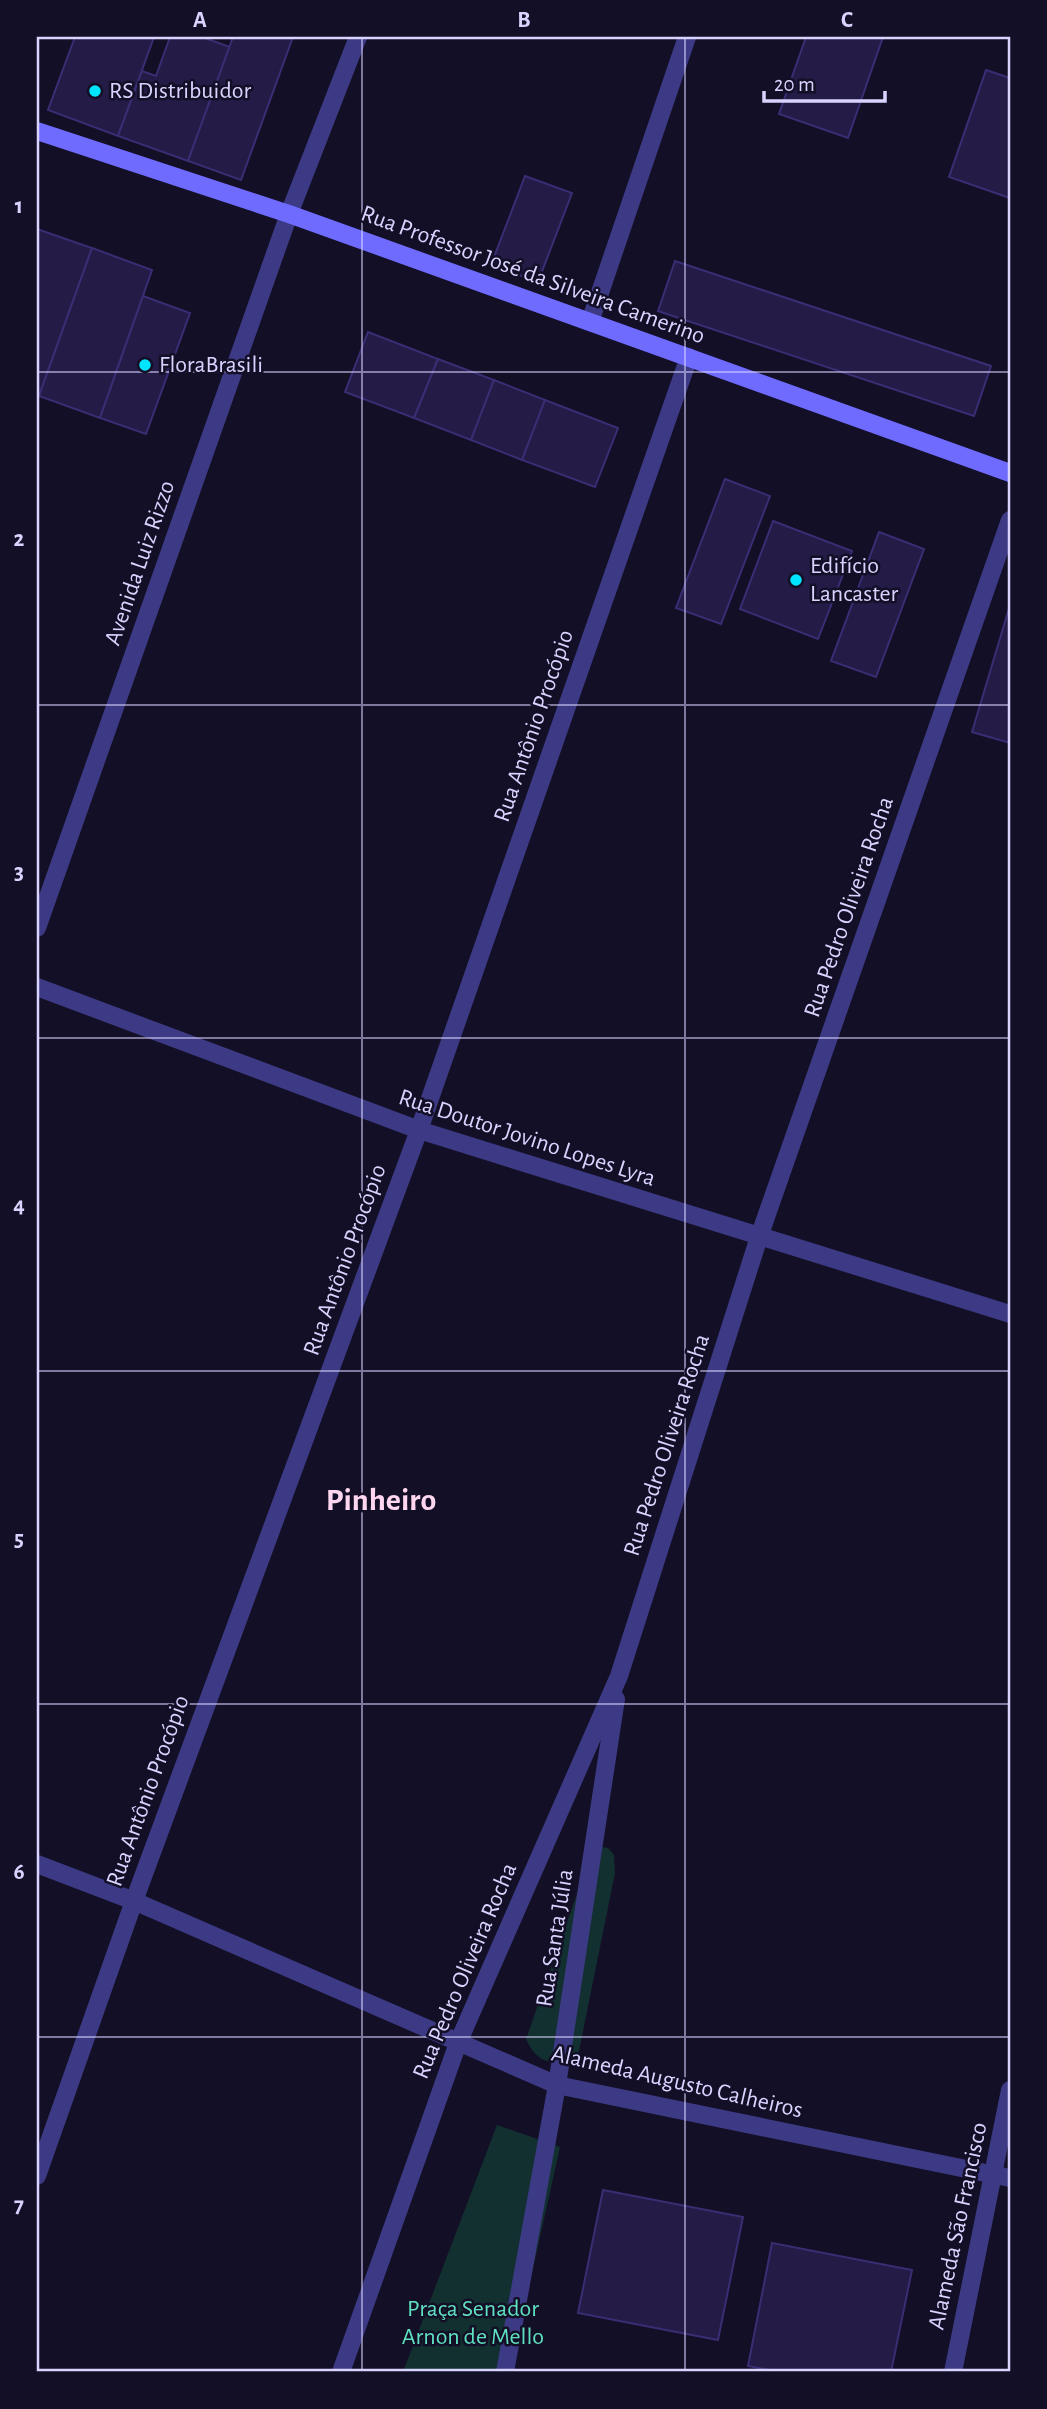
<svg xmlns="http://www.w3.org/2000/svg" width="1047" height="2409" font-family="'Alegreya Sans',sans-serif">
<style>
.green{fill:#12302f}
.building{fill:#241b47;stroke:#3b2d73;stroke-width:2}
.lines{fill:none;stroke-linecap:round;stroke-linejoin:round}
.street{stroke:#3d3a85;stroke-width:18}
.secondary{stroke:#6f6bff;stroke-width:18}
.grid{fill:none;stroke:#d9d4ff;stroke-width:2;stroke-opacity:0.55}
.poi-dot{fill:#00e5ff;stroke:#130f26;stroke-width:2.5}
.labels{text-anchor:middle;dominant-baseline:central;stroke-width:5;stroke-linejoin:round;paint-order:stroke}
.poi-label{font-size:24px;fill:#d9d4ff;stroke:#130f26;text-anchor:start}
.street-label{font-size:24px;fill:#d9d4ff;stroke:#130f26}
.park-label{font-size:24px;fill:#5fe0c0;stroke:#130f26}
.district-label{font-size:32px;font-weight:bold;fill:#ffd6f0;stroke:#130f26}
.neatline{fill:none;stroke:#d9d4ff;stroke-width:2.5}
.grid-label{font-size:23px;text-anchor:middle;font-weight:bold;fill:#d9d4ff}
</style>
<rect width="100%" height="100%" fill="#130f26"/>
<!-- green -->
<g class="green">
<path d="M602,1847L608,1848L614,1855L615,1873L579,2051C556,2067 538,2066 526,2039L591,1854Z"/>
<path d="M497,2125L560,2147L510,2372H403Z"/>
</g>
<!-- building -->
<g class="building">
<path d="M75,37H154L118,136L48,110Z"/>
<path d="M170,37H202L230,47L188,161L118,136L142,71L156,76Z"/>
<path d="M233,37H293L241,180L188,161Z"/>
<path d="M806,37H883L848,138L779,114Z"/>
<path d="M986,70L1010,78V198L949,177Z"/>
<path d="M525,176L572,193L538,282L491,265Z"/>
<path d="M37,229L92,248L39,396H37Z"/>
<path d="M92,248L152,270L100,418L39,396Z"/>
<path d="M675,261L991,366L974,416L658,311Z"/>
<path d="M143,296L190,313L146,434L100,418Z"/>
<path d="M368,332L438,359L414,418L345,392Z"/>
<path d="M438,359L494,380L471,440L414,418Z"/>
<path d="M494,380L545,400L522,460L471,440Z"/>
<path d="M545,400L618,428L595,487L522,460Z"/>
<path d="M725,479L770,496L721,624L676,608Z"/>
<path d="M773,521L852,551L818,639L740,609Z"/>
<path d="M879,532L924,549L876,677L831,661Z"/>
<path d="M1010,605V743L972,732Z"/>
<path d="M603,2190L743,2217L718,2340L578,2313Z"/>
<path d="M772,2243L912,2270L891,2372H780L748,2366Z"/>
</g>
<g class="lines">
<!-- street -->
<g class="street">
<path d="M590,322L687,37"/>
<path d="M37,928L289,214L358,37"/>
<path d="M37,987L419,1130L1010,1314"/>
<path d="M37,1864L134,1901L557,2085L1010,2178"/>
<path d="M37,2176L134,1901L419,1130L689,357"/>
<path d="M341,2372L458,2043L619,1676L759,1237L1010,520"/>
<path d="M505,2372L557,2085L616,1699"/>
<path d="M953,2372L1010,2090"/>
</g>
<!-- secondary -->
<path class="secondary" d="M37,131L289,214L1010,473"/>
</g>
<!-- grid -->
<path class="grid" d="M362,37V2372M685,37V2372M37,372H1010M37,705H1010M37,1038H1010M37,1371H1010M37,1704H1010M37,2037H1010"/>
<!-- markers -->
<g class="poi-dot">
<circle cx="95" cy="91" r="7"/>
<circle cx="145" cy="365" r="7"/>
<circle cx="796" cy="580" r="7"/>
</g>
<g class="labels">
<!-- poi labels -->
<g class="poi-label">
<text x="109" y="91">RS Distribuidor</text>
<text x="159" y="365">FloraBrasili</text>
<text x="810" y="566">Edifício<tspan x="810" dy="28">Lancaster</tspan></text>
</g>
<!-- street labels -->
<g class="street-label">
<text transform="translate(533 275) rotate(20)">Rua Professor José da Silveira Camerino</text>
<text transform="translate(140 563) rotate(-71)">Avenida Luiz Rizzo</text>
<text transform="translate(534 726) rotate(-71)">Rua Antônio Procópio</text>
<text transform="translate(849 907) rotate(-71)">Rua Pedro Oliveira Rocha</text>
<text transform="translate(527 1138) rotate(18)">Rua Doutor Jovino Lopes Lyra</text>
<text transform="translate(345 1260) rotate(-70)">Rua Antônio Procópio</text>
<text transform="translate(667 1445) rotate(-72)">Rua Pedro Oliveira Rocha</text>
<text transform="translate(148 1791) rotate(-70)">Rua Antônio Procópio</text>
<text transform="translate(555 1938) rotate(-81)">Rua Santa Júlia</text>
<text transform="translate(465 1971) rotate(-67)">Rua Pedro Oliveira Rocha</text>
<text transform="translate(677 2082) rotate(13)">Alameda Augusto Calheiros</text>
<text transform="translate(958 2226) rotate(-78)">Alameda São Francisco</text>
</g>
<!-- park labels -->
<g class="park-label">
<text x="473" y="2309">Praça Senador<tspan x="473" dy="28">Arnon de Mello</tspan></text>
</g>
<!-- district labels -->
<g class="district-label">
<text x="381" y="1500">Pinheiro</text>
</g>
</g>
<!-- border -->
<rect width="1047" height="2409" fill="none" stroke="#130f26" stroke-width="77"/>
<!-- scale -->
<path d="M764 91v10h121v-10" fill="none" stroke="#d9d4ff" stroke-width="3.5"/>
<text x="774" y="91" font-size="21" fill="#d9d4ff" stroke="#130f26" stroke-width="5" paint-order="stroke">20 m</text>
<rect x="38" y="38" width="971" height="2332" class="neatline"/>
<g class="grid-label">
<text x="200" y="27">A</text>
<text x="524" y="27">B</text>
<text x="847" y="27">C</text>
<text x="19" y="213">1</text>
<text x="19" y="546">2</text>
<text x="19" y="879">3</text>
<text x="19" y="1212">4</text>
<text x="19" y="1546">5</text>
<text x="19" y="1879">6</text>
<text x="19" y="2212">7</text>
</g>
</svg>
